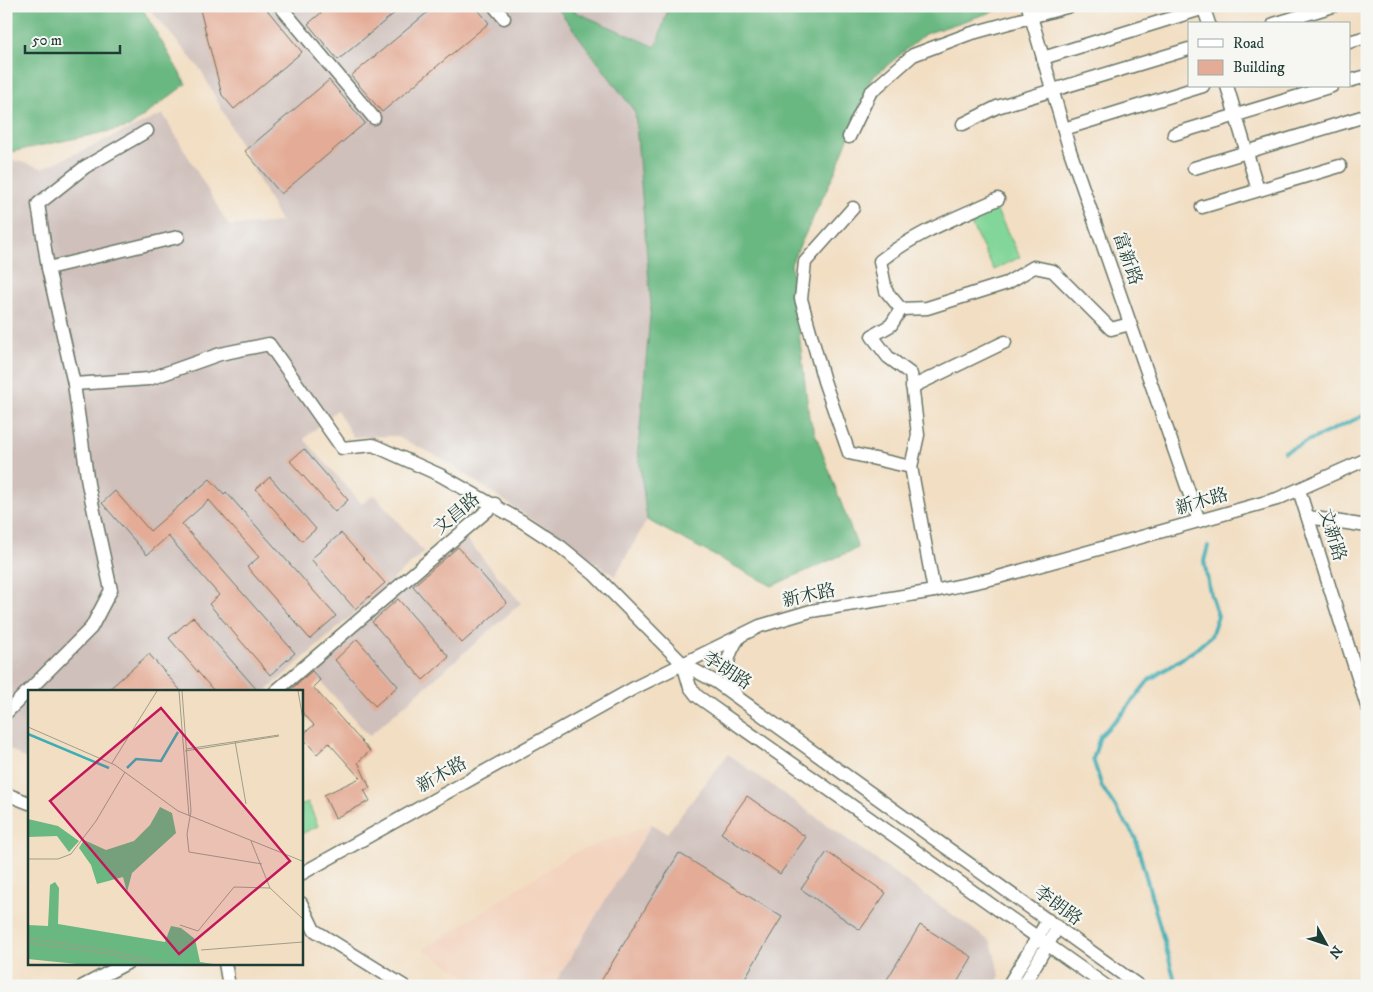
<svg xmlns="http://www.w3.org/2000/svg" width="1373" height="992" font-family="'IM FELL DW Pica','Noto Serif SC',serif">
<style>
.built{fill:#f3d4bf}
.industrial{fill:#cfc0bb}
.green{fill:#82d699;stroke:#508a66}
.forest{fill:#69b781;stroke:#447a5a}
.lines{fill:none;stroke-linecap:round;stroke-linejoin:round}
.stream{stroke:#3daeb5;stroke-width:4}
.building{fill:#e4ac96}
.minor-casing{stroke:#697566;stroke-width:15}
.minor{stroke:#fff;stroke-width:12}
.labels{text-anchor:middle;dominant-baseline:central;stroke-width:4.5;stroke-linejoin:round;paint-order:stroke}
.street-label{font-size:18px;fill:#1f3d34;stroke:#f6f6f2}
.inset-river{fill:none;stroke:#3daeb5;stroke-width:2.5}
.inset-road{fill:none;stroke:#9e9e89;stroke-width:1}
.view{fill:#c2185b;fill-opacity:0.15;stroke:#c2185b;stroke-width:2.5}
.inset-edge{fill:none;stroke:#1f3d34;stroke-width:2.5}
</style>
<rect width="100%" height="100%" fill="#f6f6f2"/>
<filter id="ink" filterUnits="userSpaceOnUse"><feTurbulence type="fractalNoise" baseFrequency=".02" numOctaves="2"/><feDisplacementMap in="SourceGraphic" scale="10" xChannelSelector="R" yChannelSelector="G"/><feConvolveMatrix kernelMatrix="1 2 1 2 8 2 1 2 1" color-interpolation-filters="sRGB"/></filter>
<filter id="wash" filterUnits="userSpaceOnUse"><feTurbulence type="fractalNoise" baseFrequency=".0096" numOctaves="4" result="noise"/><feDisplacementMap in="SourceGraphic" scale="20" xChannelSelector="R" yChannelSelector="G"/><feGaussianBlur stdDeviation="1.12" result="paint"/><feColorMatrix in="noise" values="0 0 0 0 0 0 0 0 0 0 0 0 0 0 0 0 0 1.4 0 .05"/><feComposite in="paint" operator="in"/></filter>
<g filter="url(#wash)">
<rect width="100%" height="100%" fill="#f2dec2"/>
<!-- built -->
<path class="built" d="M652,824L553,986H482L423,950L573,853Z"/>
<!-- industrial -->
<g class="industrial">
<path d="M147,6H556L635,112L651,305L638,450L647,520L615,576L441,458L396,436L353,437L337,410L304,439L362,504L374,494L424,552L266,691H29V761L6,747V158L43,168L163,114L229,226L281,222L201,70Z"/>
<path d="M562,6H669L656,48Z"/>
<path d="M464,537L521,603L369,736L311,670Z"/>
<path d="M728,754L991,942L1000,976L994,986H553L652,824L667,833Z"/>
</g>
<!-- green -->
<g class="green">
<path d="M996,209L1020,257L994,270L970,222Z"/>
<path d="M308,802L318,826L301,834V805Z"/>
</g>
<!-- forest -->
<g class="forest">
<path d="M6,6H141L186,84L129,127L6,153Z"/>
<path d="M556,6H562L656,47L669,6H1010L925,34L871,79L835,172L791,264L809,417L858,548L772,586L647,520L638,450L651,305L635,112Z"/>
</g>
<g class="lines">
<!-- stream -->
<g class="stream">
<path d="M1284,452L1367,414"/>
<path d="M1174,977L1135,837L1102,787L1093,759L1100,736L1122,714L1149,680L1195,650L1211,636L1218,616L1210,592L1204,561L1208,546"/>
</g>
</g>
<g id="blocks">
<!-- building -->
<g class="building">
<path d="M199,6H264L302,52L234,109L222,95Z"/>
<path d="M329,6H403L338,60L308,24Z"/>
<path d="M435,6H475L489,23L382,112L351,76Z"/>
<path d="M329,80L365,123L281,194L245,151Z"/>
<path d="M304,449L348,500L335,512L290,461Z"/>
<path d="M270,477L316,529L302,541L256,489Z"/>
<path d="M210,479L224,494L226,492L336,616L310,639L247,567L259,557L209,500L182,524L295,653L270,675L209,604L219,595L168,536L147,555L102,503L115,491L150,531Z"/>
<path d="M341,533L385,583L355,609L311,559Z"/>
<path d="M458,547L507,603L462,643L413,586Z"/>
<path d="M398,599L449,657L423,680L372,622Z"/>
<path d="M193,617L258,691H214L169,638Z"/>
<path d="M357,639L398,686L375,706L335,660Z"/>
<path d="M149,654L181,691H107Z"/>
<path d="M312,671L320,680L313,687L370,751L358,762L370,788L364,790L370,801L335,818L324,795L360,778L329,743L317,754L301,736L314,725L301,711V691H289Z"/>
<path d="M747,796L806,837L780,874L721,833Z"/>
<path d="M827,852L886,893L860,930L801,889Z"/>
<path d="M679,853L782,917L740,986H598Z"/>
<path d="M920,925L972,957L955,986H883Z"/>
</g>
</g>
</g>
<g filter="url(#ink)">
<use href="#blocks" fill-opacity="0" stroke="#697566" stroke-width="1"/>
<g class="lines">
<!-- minor casing -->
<g class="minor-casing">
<g id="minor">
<path d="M280,6L374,118"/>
<path d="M494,6L504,18"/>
<path d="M1028,6L1070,151L1199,521"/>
<path d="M1203,6L1209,24"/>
<path d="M1274,24L1333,6"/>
<path d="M1349,42L1367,37"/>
<path d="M1043,58L1211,6"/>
<path d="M1349,81L1367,76"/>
<path d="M1227,86L1258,190"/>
<path d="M963,124L997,107L1189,49"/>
<path d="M1064,129L1203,86"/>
<path d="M1174,134L1332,86"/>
<path d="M849,137L870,93L913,55L969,34L1070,6"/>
<path d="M1194,168L1365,116"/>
<path d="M1202,207L1340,166"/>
<path d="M853,208L805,262L801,299L824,381L849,453L911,467L934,591"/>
<path d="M48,268L178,237"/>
<path d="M901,309L927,308L1007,283L1034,267L1053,271L1111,329L1130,324"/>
<path d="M74,384L149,379L220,354L269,344L342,448L373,445L440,475L523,522L561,547L594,574L683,664L716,682L1139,986"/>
<path d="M912,387L1005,342"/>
<path d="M911,467L918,435L911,374L888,357L872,336L891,325L901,309L886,291L880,261C915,233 956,218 998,199"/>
<path d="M1299,490L1367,706"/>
<path d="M1308,517L1367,526"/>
<path d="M683,664L690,687L697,696L1106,986"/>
<path d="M276,691L495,504"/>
<path d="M736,695C722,675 726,655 740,636"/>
<path d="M6,713L91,628L111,590L88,484L74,384L48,268L38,204L85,167L147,131"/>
<path d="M6,794L29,803"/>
<path d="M301,874L636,687L760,626L811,611L934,591L995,578L1277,499L1367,459"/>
<path d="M301,903L314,930L404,986"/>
<path d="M225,963L229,986"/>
<path d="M83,986L127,963"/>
<path d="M1008,986L1048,920"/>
<path d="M1023,986L1058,927"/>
</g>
</g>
<!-- minor -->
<use href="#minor" class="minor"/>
</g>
</g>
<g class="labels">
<!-- street labels -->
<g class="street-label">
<text transform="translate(1127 259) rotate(71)">富新路</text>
<text transform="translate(1202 502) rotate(-16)">新木路</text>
<text transform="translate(457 514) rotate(-40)">文昌路</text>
<text transform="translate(1332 535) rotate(73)">文新路</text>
<text transform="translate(809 596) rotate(-12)">新木路</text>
<text transform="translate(727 671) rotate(33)">李朗路</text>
<text transform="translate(442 775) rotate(-29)">新木路</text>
<text transform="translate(1058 906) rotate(36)">李朗路</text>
</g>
</g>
<!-- overview -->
<g transform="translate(28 690)">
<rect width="275" height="275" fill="#f2dec2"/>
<path d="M132,117L144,123L148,143L104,183L99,202L95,187L69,194L63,175L51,158L56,150L78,160L106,151L122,135ZM0,129L30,136L51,151L41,162L29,146L0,147ZM27,192L31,198L30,234L137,252L143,236L153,238L167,249L172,272L185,274H49L0,269V235L20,236L22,195Z" fill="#69b781"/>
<path class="inset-river" d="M0,44L81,78M99,78L108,69L133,71L150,42"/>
<path class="inset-road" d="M151,1L161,126M154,1L163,121L159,144L161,162L234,174M270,1L275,29M0,37L87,75L150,121L274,171M207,51L218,114M158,59L251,45M157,61L251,46M84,73L129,1M223,151L242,198L275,229M0,169H30L43,164L68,131L97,82M152,235L170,241L206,197L242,198M0,248L80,260L139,274M0,253L81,264L122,274M173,260L275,252"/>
<path class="view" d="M133,18L262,171L151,264L22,111Z"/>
<rect width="275" height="275" class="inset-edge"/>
</g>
<!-- margin -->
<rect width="1373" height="992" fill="none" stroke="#f6f6f2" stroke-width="25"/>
<!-- legend -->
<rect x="1188" y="22" width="162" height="65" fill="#f6f6f2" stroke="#a0aca6"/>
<rect x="1198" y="39" width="25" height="8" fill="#ffffff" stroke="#a0aca6"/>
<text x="1233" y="48" font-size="15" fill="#1f3d34">Road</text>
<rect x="1198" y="60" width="25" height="15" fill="#e4ac96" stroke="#a0aca6"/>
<text x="1233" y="72" font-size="15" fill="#1f3d34">Building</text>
<!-- north arrow -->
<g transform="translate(1326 944) rotate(130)" stroke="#f6f6f2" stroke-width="4" paint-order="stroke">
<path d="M0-4L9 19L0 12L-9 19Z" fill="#1f3d34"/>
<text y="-8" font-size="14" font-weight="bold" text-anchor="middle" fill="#1f3d34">N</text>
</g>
<!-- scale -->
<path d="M25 45v8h95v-8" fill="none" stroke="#1f3d34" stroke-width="2.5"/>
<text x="32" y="45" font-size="15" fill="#1f3d34" stroke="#f6f6f2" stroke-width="4" paint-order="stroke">50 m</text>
</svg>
